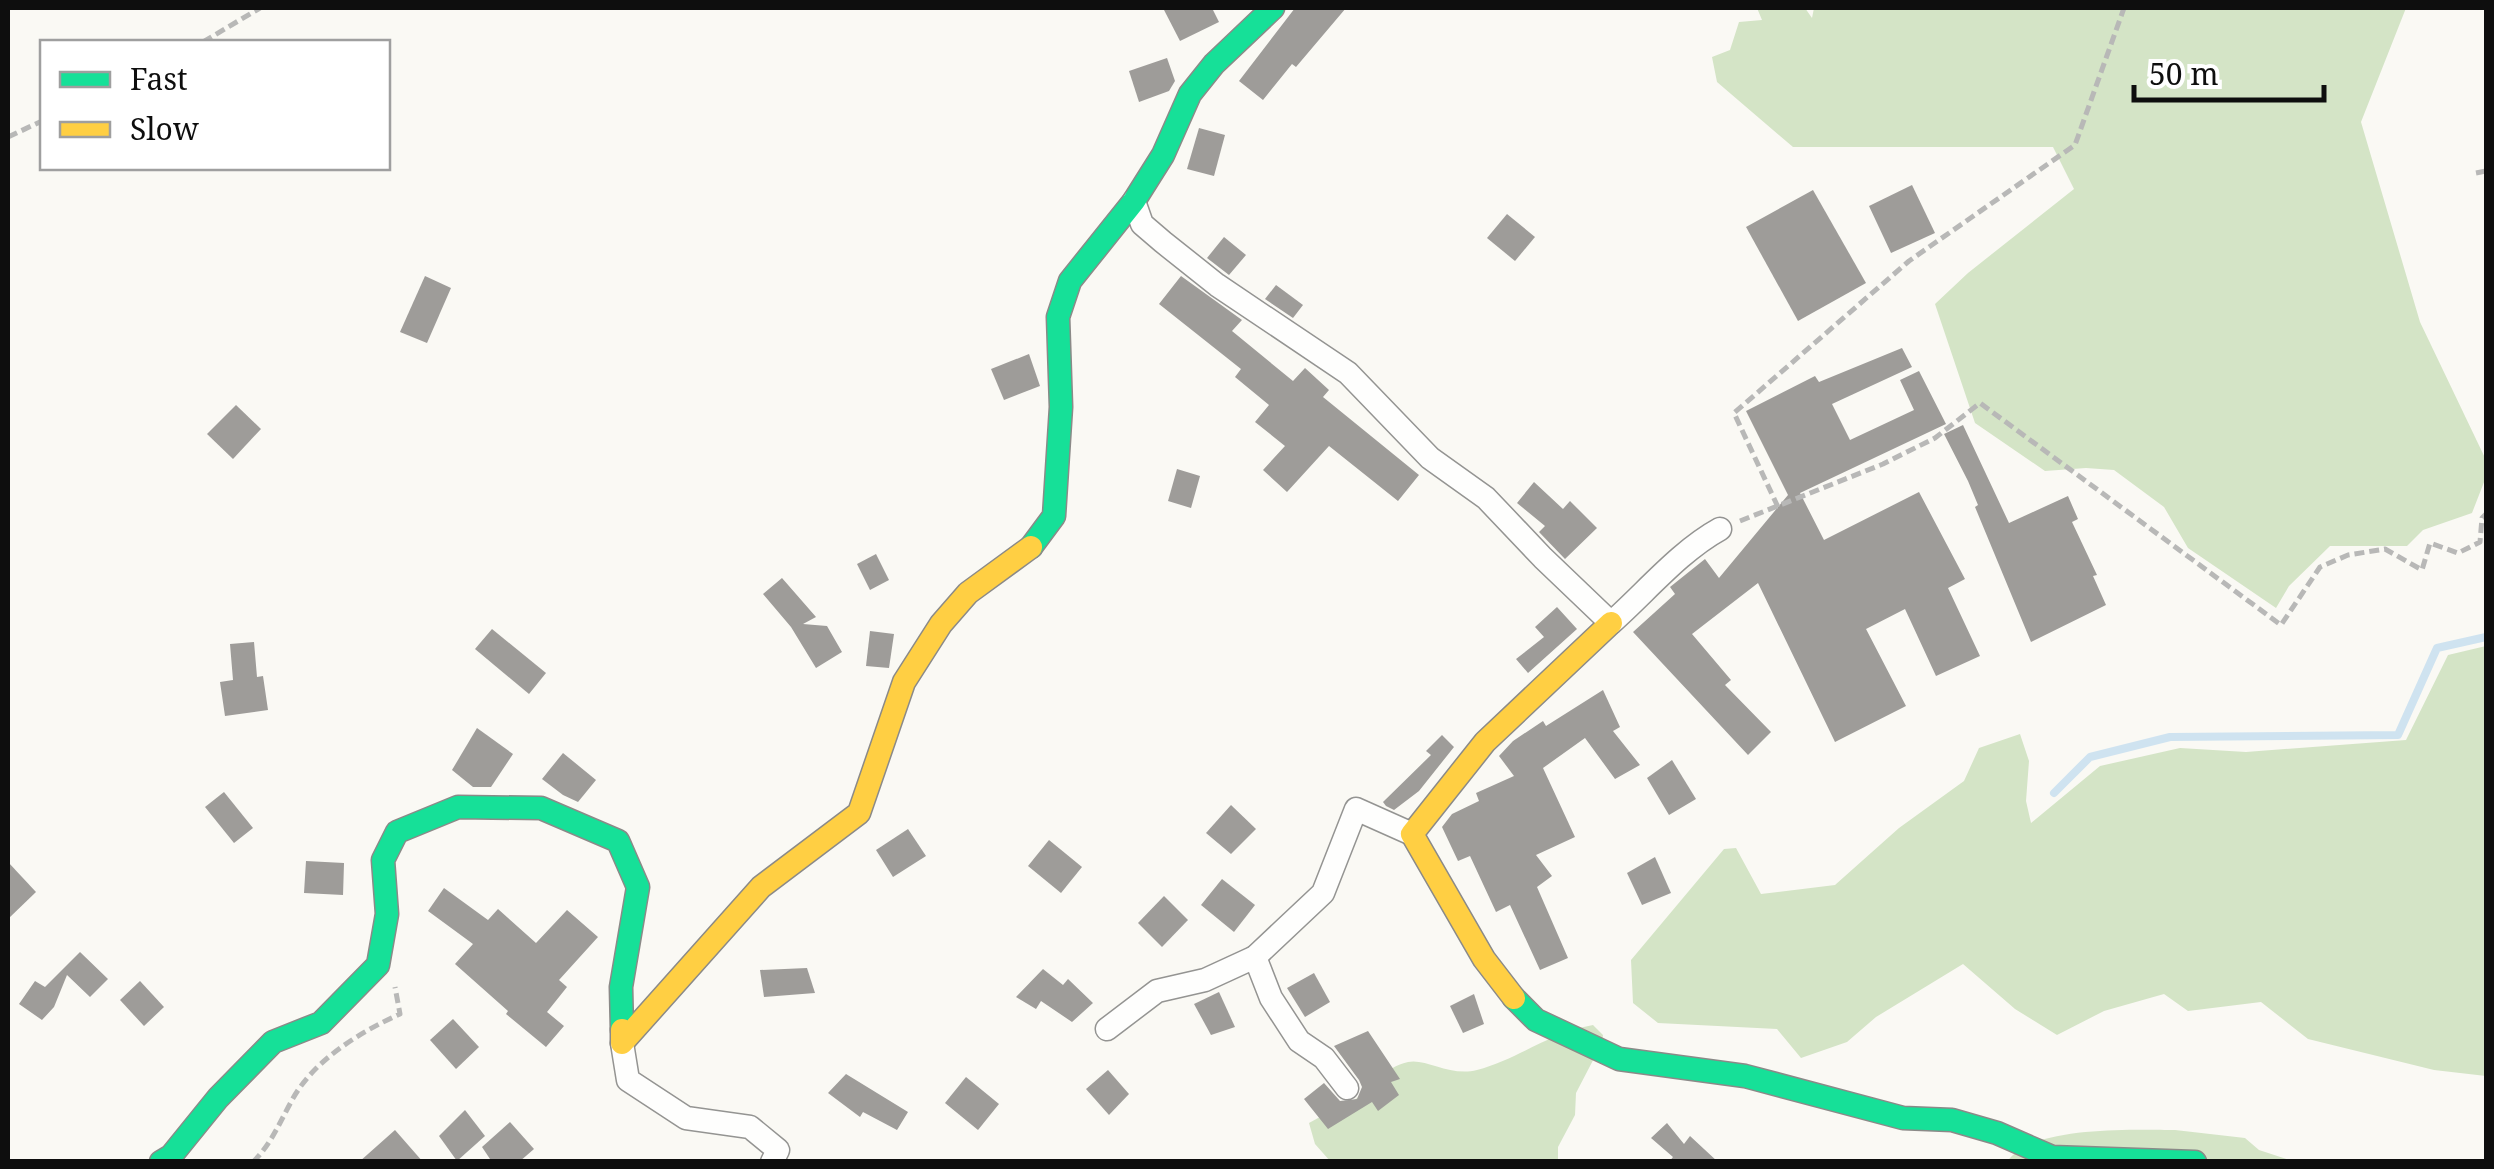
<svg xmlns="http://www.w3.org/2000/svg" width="2494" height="1169" font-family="'Noto Serif',serif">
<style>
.forest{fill:#d4e4c6}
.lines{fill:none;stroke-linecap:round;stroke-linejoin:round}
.stream{stroke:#cfe3f0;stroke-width:8}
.building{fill:#9e9c99}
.street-casing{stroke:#949492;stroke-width:25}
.fast-casing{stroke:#8b8a88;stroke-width:25}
.slow-casing{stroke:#8b8a88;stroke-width:25}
.path{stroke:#b8b8b7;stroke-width:5;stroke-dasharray:10 5;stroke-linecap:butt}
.street{stroke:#fefefd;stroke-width:22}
.fast{stroke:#16e098;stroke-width:22}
.slow{stroke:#ffcf43;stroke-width:22}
</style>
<rect width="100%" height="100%" fill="#faf9f4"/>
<!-- forest -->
<g class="forest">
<path d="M1757,8H1805L1812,18L1814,8H2406L2361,122L2420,322L2486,460V477L2472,513L2423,530L2407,546H2330L2289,586L2276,608L2188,548L2164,507L2114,470L2086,468L2045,471L1975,423L1935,304L1968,273L2074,189L2053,147H1793L1717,82L1712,57L1730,50L1739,22L1762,20Z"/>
<path d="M2486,646V1076L2434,1070L2308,1039L2261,1002L2188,1011L2164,994L2104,1011L2057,1035L2015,1009L1963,964L1876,1017L1847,1042L1801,1058L1777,1029L1658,1023L1633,1003L1631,960L1724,849L1736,848L1761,894L1835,885L1899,828L1964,781L1979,748L2020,734L2029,761L2026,801L2031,823L2100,766L2180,748L2246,752L2406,740L2448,655Z"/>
<path d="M1593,1025L1603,1035L1602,1043L1576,1093L1575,1115L1558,1147V1161H1330L1315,1144L1309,1123C1323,1115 1337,1109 1351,1102C1372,1090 1383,1067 1408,1062C1426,1058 1450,1077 1477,1070C1518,1059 1551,1032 1593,1025Z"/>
<path d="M2175,1130L2245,1138L2259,1150L2293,1161L2007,1162C2030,1125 2136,1130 2175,1130Z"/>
</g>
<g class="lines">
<!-- stream -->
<path class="stream" d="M2054,793L2090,757L2170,737L2398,735L2437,648L2486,637"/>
</g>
<!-- building -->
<g class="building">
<path d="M1163,8H1212L1219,22L1180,41Z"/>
<path d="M1295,8H1346L1296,67L1292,64L1263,100L1239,81Z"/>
<path d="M1167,58L1175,81L1169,91L1139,102L1129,71Z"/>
<path d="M1199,128L1225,135L1214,176L1187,169Z"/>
<path d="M1912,185L1935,233L1891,253L1869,206Z"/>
<path d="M1813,190L1866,283L1798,321L1746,227Z"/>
<path d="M1507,214L1535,237L1515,261L1487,238Z"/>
<path d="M1224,237L1246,255L1229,275L1207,258Z"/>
<path d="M425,276L451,288L427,343L400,332Z"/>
<path d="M1181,276L1242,320L1232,331L1293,381L1305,368L1329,390L1323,397L1419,475L1398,501L1329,446L1287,492L1263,470L1285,446L1255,422L1269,405L1235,377L1241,369L1159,304Z"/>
<path d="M1276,285L1303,305L1293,318L1265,299Z"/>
<path d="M1902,348L1912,367L1832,404L1850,440L1914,410L1900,380L1919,371L1946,424L1800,493L1824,540L1919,492L1965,579L1948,588L1980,656L1936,676L1905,609L1866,629L1906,706L1835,742L1758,583L1692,634L1731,680L1725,685L1771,732L1748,755L1633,632L1675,594L1670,587L1705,559L1719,578L1788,495L1746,411L1815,376L1819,382Z"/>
<path d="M1029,354L1040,386L1004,400L991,369Z"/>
<path d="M236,405L261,429L233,459L207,434Z"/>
<path d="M1963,425L2009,523L2068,496L2078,519L2072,522L2097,575L2093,576L2106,605L2031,642L1975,507L1978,505L1968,481L1944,434Z"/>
<path d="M1177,469L1200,476L1191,508L1168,501Z"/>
<path d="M1534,482L1563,509L1570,501L1597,528L1565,559L1539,532L1545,526L1517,503Z"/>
<path d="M876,554L889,580L870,590L857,564Z"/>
<path d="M782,578L816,617L803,624L827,626L842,652L816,668L791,627L763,594Z"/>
<path d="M1557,607L1577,629L1528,673L1516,659L1544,637L1535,627Z"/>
<path d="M492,629L546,673L529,694L475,649Z"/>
<path d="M870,631L894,634L889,668L866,666Z"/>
<path d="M254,642L257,677L263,676L268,710L225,716L220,682L233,680L230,644Z"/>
<path d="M1603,690L1620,727L1613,731L1640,765L1615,779L1585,738L1543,768L1575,837L1536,855L1552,876L1537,887L1568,958L1540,970L1510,905L1496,912L1470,856L1458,861L1442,827L1452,814L1479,801L1476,793L1514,776L1499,756L1513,741L1543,721L1546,726Z"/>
<path d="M477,728L513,754L491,787H473L452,770Z"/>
<path d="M1442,735L1454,747L1419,791L1394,810L1386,806L1383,802L1431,755L1426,751Z"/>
<path d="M563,753L596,780L578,802L563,795L542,779Z"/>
<path d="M1672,760L1696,799L1669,815L1647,778Z"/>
<path d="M224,792L253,828L234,843L205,807Z"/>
<path d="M1231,805L1256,829L1231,854L1206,833Z"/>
<path d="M908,829L926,856L893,877L876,850Z"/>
<path d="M1049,840L1082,867L1061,893L1028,866Z"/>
<path d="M1655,857L1671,893L1642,905L1627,873Z"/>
<path d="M306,861L344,863L343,895L304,893Z"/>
<path d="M8,862L36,892L8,919Z"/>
<path d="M1222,879L1255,905L1234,932L1201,905Z"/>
<path d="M444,888L488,920L498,909L536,943L567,910L598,937L559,980L567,987L547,1012L564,1026L546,1047L506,1014L508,1011L455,964L473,944L428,911Z"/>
<path d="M1164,896L1188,920L1162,947L1138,923Z"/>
<path d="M80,952L108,979L90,997L67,975L54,1007L42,1020L19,1004L35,981L45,987Z"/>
<path d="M807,968L815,993L764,997L760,970Z"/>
<path d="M1043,969L1063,985L1068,979L1093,1003L1072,1022L1041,1001L1036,1009L1016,997Z"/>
<path d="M1314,973L1330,1002L1305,1017L1287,988Z"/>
<path d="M140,981L164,1007L144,1026L120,1000Z"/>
<path d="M1219,992L1235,1027L1211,1035L1194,1004Z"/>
<path d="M1474,994L1484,1024L1463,1033L1450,1006Z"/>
<path d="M453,1019L479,1047L456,1069L430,1040Z"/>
<path d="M1368,1031L1400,1079L1391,1082L1399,1095L1378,1111L1372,1102L1328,1129L1304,1099L1324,1083L1340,1101L1357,1099L1362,1087L1359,1080L1334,1046Z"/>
<path d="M1108,1070L1129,1094L1109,1115L1086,1089Z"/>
<path d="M846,1074L908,1112L897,1130L863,1112L860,1117L828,1093Z"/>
<path d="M966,1077L999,1104L978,1130L945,1103Z"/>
<path d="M465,1110L485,1136L457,1161L439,1136Z"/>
<path d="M510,1122L534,1149L519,1162H492L482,1147Z"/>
<path d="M1667,1123L1684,1144L1690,1136L1718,1162H1669L1673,1157L1651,1138Z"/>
<path d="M395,1130L423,1162H359Z"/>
</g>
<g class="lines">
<!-- street casing -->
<g class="street-casing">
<g id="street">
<path d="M1134,201L1142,224L1163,242L1217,285L1348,373L1430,458L1486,498L1543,558L1611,623C1646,592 1680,551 1720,529"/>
<path d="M1255,957L1271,998L1299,1041L1324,1058L1347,1088"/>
<path d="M1107,1029L1157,991L1205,980L1255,957L1323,893L1356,809L1412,834"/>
<path d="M622,1043L628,1080L686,1118L750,1127L778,1150L772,1162"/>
</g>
</g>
<!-- fast casing -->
<g class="fast-casing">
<g id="fast">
<path d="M1031,547L1054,516L1061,407L1058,317L1070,281L1134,201L1163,155L1190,94L1214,64L1273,8"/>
<path d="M1514,998L1536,1020L1619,1059L1745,1076L1903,1118L1952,1120L1997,1133L2052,1157L2195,1162"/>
<path d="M161,1162L171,1156L218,1098L273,1042L321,1023L378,965L387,914L383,860L397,832L458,807L541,808L618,841L638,887L621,987L622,1030"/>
</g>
</g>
<!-- slow casing -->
<g class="slow-casing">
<g id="slow">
<path d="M1514,998L1484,959L1412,834L1485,742L1611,623"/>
<path d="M622,1030V1043L761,887L859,813L904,682L941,624L968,593L1031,547"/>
</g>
</g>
<!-- path -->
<g class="path">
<path d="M203,42L260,8"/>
<path d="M8,137L42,121"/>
<path d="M2476,173L2486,171"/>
<path d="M1778,507L1734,413L1909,261L2075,145L2124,8"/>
<path d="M1740,521L1883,464L1935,438L1980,403L2281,625L2320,567L2348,555L2385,549L2422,570L2430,543L2458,553L2480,542L2482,518L2486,514"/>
<path d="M253,1162C271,1144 279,1124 291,1102C312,1061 360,1032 400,1014L395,987"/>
</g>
<!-- street -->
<use href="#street" class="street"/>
<!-- fast -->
<use href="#fast" class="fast"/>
<!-- slow -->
<use href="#slow" class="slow"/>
</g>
<!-- border -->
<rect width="2494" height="1169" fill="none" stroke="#0e0e0e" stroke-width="20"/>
<!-- legend -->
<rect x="40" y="40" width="350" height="130" fill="#ffffff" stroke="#9f9f9f" stroke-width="2.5"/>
<rect x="60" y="72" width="50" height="15" fill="#16e098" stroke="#9f9f9f" stroke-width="2.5"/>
<text x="130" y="90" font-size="30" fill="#0e0e0e">Fast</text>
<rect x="60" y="122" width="50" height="15" fill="#ffcf43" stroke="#9f9f9f" stroke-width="2.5"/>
<text x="130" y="140" font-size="30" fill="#0e0e0e">Slow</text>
<!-- scale -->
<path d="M2134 85v15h190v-15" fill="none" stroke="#0e0e0e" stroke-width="5"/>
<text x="2149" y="85" font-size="30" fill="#0e0e0e" stroke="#ffffff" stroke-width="8" paint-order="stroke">50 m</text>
</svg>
